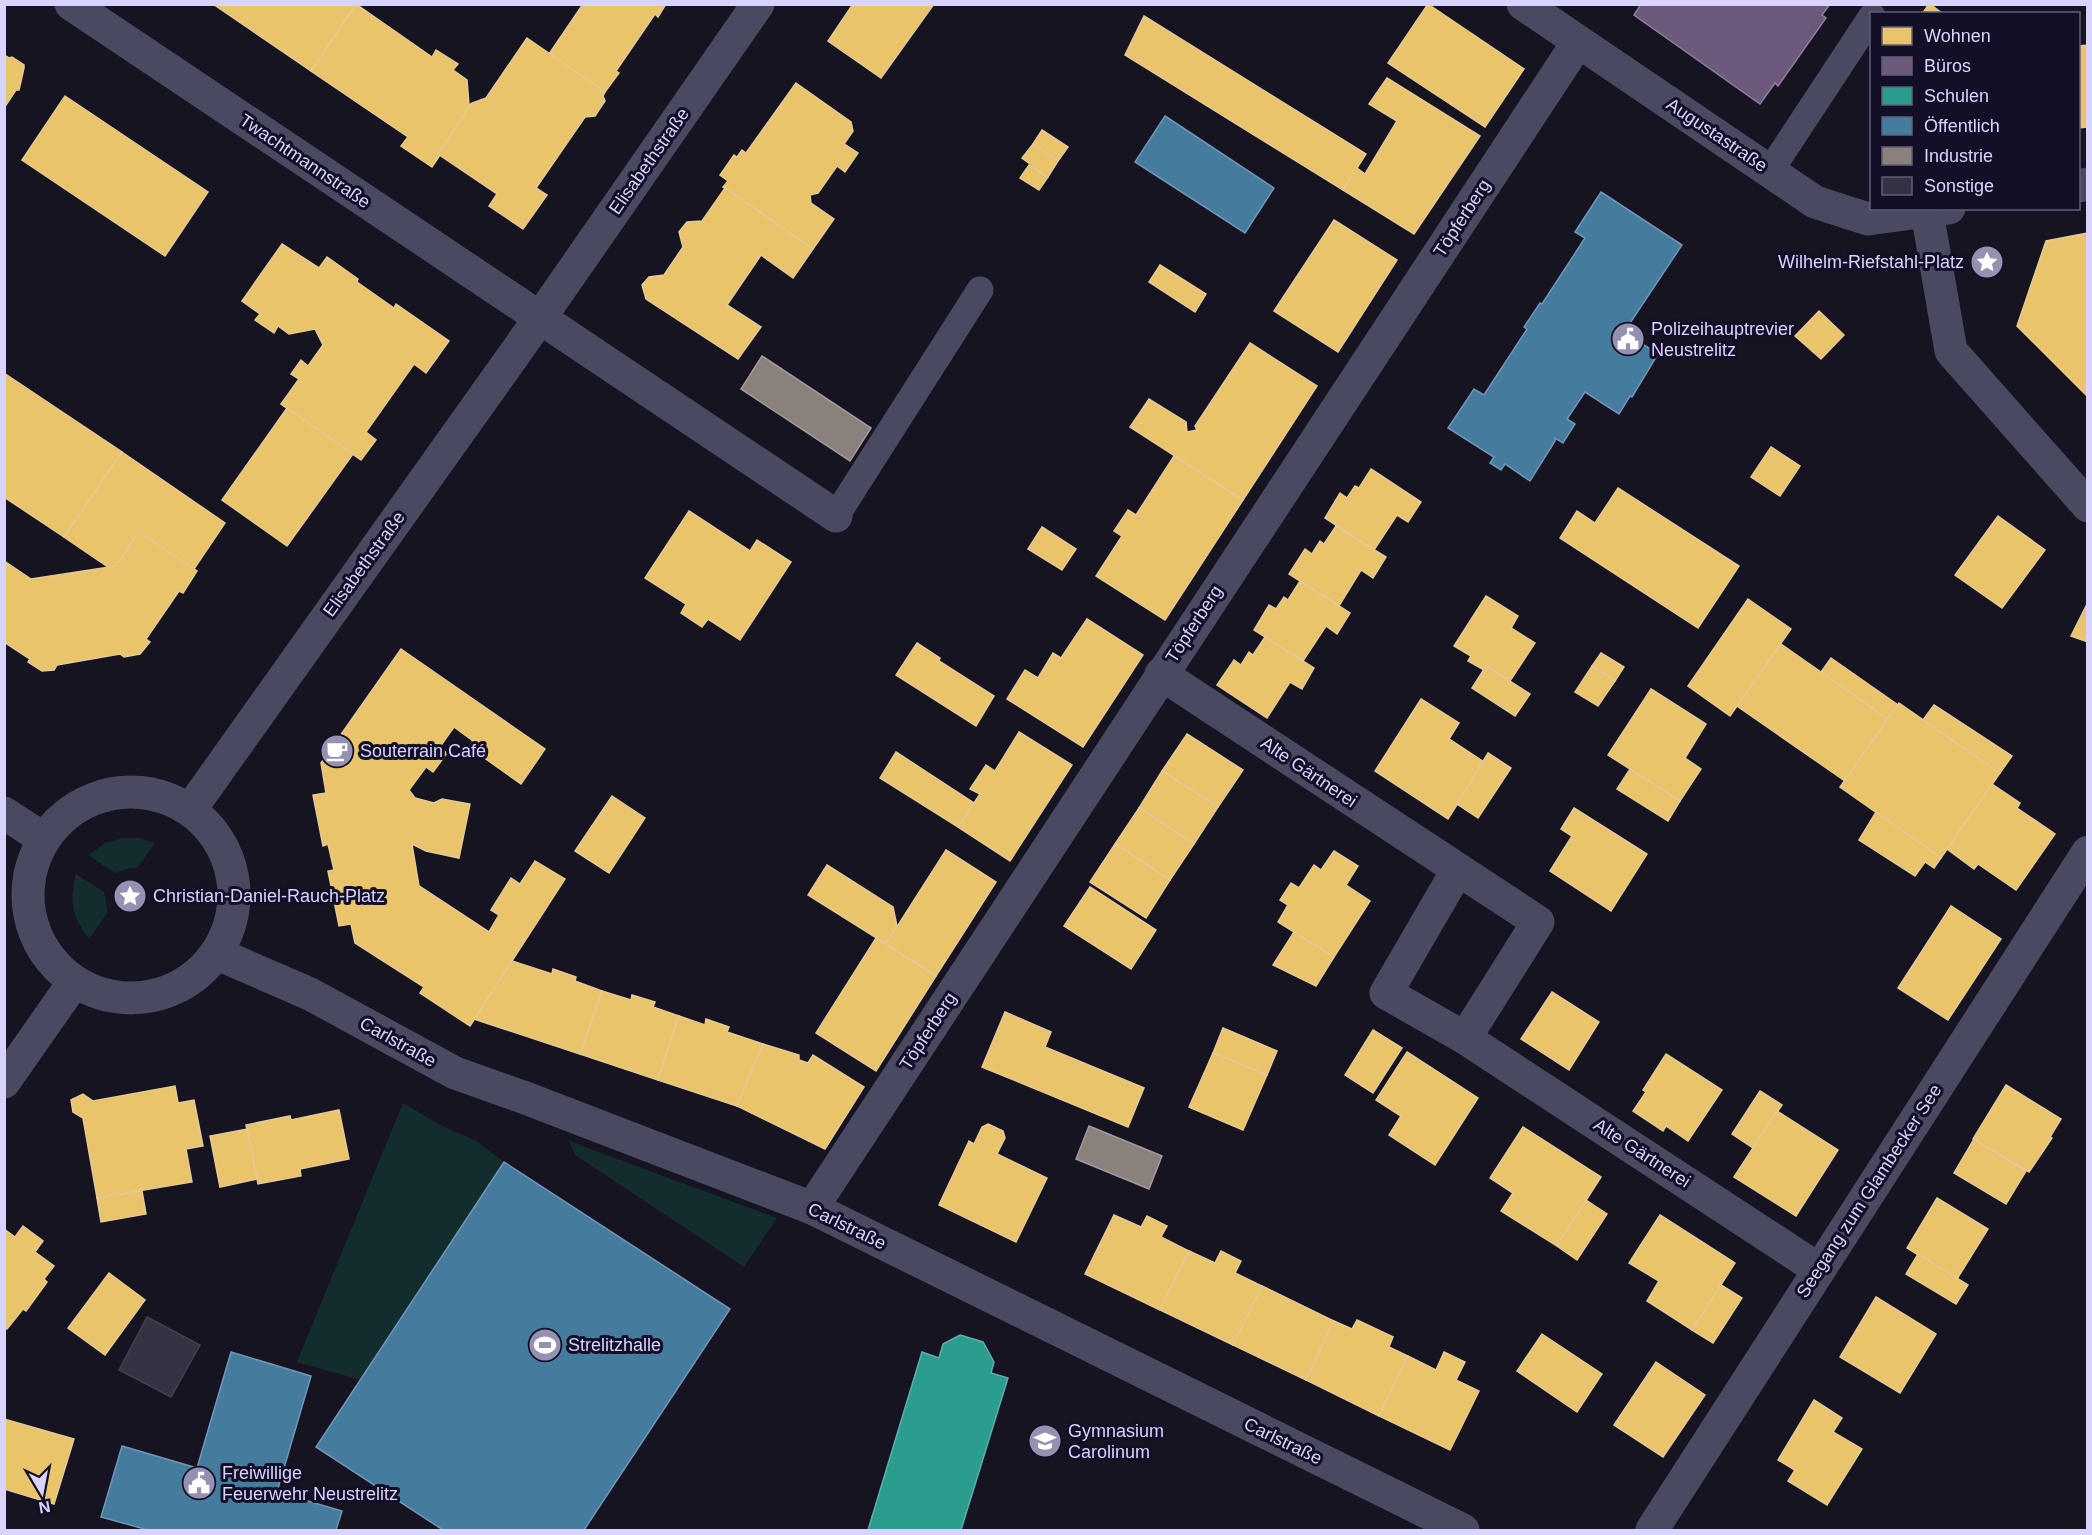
<svg xmlns="http://www.w3.org/2000/svg" width="2092" height="1535" font-family="Helvetica,sans-serif">
<style>
.green{fill:#132c2d}
.homes{fill:#e9c46a;stroke:#e4c997;stroke-width:1.5}
.offices{fill:#6d597a;stroke:#8d7ea2;stroke-width:1.5}
.schools{fill:#2a9d8f;stroke:#5eaeb1;stroke-width:1.5}
.public{fill:#457b9d;stroke:#7196ba;stroke-width:1.5}
.industry{fill:#8a817c;stroke:#a29aa3;stroke-width:1.5}
.building{fill:#343243;stroke:#433f54;stroke-width:1.5}
.lines{fill:none;stroke-linecap:round;stroke-linejoin:round}
.lane{stroke:#4a4962;stroke-width:27}
.street{stroke:#4a4962;stroke-width:33}
.labels{text-anchor:middle;dominant-baseline:central;stroke-width:6;stroke-linejoin:round;paint-order:stroke}
.street-label{font-size:18px;fill:#d9d4ff;stroke:#130f26}
.poi-label{font-size:18px;fill:#d9d4ff;stroke:#130f26;text-anchor:start}
</style>
<rect width="100%" height="100%" fill="#161421"/>
<!-- green -->
<g class="green">
<path d="M122,838H139L155,843L137,868H130L115,873L88,855L105,843Z"/>
<path d="M76,874L104,892L108,912L89,939C72,916 69,902 76,874Z"/>
<path d="M403,1103L442,1126L476,1141L504,1162L361,1380L297,1362Z"/>
<path d="M569,1141L777,1218L744,1267L575,1155Z"/>
</g>
<!-- homes -->
<g class="homes">
<path d="M213,4H356L311,71Z"/>
<path d="M356,4L432,57L436,50L458,64L453,70L467,80L469,105L472,103L438,154L440,155L432,167L401,146L408,137L311,71Z"/>
<path d="M583,4H666L658,17L655,14L616,71L619,73L605,92L549,54Z"/>
<path d="M853,4H934L881,78L828,41Z"/>
<path d="M1428,4L1524,69L1485,127L1388,63Z"/>
<path d="M1929,4H1930L1943,14H1922Z"/>
<path d="M1144,16L1366,154L1343,190L1125,55Z"/>
<path d="M527,38L605,92L603,96L605,101L595,116L585,117L536,188L547,195L523,229L489,206L497,194L438,154L472,103L486,98Z"/>
<path d="M2088,45V127L2078,128V46Z"/>
<path d="M4,55L9,58L12,57L24,65V68L19,90H16L4,108Z"/>
<path d="M1387,78L1480,136L1414,234L1343,190L1357,168L1365,174L1397,121L1369,104Z"/>
<path d="M796,83L851,122L853,131L844,144L858,153L845,172L837,166L818,193L810,195L811,203L834,219L813,249L723,187L728,181L720,175L734,155L737,157L742,150L746,153Z"/>
<path d="M65,96L208,192L165,256L22,160Z"/>
<path d="M1042,130L1068,147L1058,161L1033,144Z"/>
<path d="M1033,144L1058,161L1048,177L1022,158Z"/>
<path d="M1029,165L1048,177L1039,190L1020,178Z"/>
<path d="M725,188L813,249L793,278L761,255L727,305L761,327L738,359L646,299L642,285L649,277L664,275L683,247L679,232L687,222L702,221Z"/>
<path d="M1334,220L1397,260L1338,352L1274,311Z"/>
<path d="M2088,233V397L2017,326L2046,241Z"/>
<path d="M282,244L319,268L327,257L358,279L357,282L394,308L396,304L449,341L426,373L414,364L366,432L376,440L361,460L281,404L299,379L291,374L301,360L308,366L323,345L315,329L289,334L278,326L274,333L255,320L260,314L242,301Z"/>
<path d="M1160,265L1206,294L1195,312L1149,282Z"/>
<path d="M1819,311L1844,335L1821,359L1795,336Z"/>
<path d="M1250,343L1317,386L1243,500L1130,427L1149,399L1186,422L1187,432L1197,430L1195,426Z"/>
<path d="M4,373L122,452L64,537L4,497Z"/>
<path d="M287,408L353,454L287,546L222,500Z"/>
<path d="M1771,447L1800,466L1780,496L1751,477Z"/>
<path d="M122,452L225,523L194,569L139,532L116,566L108,567L64,537Z"/>
<path d="M1174,456L1243,500L1165,620L1096,576L1122,536L1114,531L1128,510L1136,515Z"/>
<path d="M1371,469L1421,502L1408,522L1397,515L1374,550L1325,518L1340,493L1347,498L1355,486L1359,488Z"/>
<path d="M1618,488L1739,566L1698,628L1560,538L1577,511L1595,523Z"/>
<path d="M689,511L750,551L757,540L791,562L740,640L708,619L702,627L681,613L686,604L645,578Z"/>
<path d="M1998,516L2045,550L2002,608L1955,575Z"/>
<path d="M1336,526L1386,557L1373,578L1361,570L1339,606L1289,574L1305,549L1312,554L1320,541L1324,544Z"/>
<path d="M1042,527L1076,549L1062,570L1028,549Z"/>
<path d="M139,532L197,571L183,593L179,591L146,639L150,642L140,654L124,657L120,654L57,665L54,670L42,671L28,662L30,659L4,642V561L31,579L116,566Z"/>
<path d="M1300,581L1350,613L1337,634L1326,626L1303,661L1254,630L1269,605L1276,609L1284,597L1288,600Z"/>
<path d="M1486,596L1518,616L1511,628L1535,643L1510,681L1486,666L1484,670L1468,661L1471,656L1454,646Z"/>
<path d="M1748,599L1791,629L1730,716L1688,686Z"/>
<path d="M2088,602V642L2071,636Z"/>
<path d="M1087,619L1143,655L1083,747L1007,699L1025,670L1038,678L1053,653L1061,658Z"/>
<path d="M1265,637L1314,668L1302,689L1290,682L1267,718L1217,685L1234,660L1241,665L1249,652L1253,655Z"/>
<path d="M917,643L940,658L939,661L994,696L976,726L896,675Z"/>
<path d="M1781,644L1888,719L1845,781L1737,706Z"/>
<path d="M401,649L545,749L521,784L469,747L473,741L454,727L439,748L447,753L433,772L426,767L409,790L415,798L434,803L442,799L470,804L459,858L426,851L412,844L419,886L489,932L499,915L491,910L511,878L520,884L535,861L565,879L470,1026L420,993L424,987L355,943L351,924L339,926L328,871L334,870L328,844L323,846L313,795L326,793L321,763Z"/>
<path d="M1601,653L1624,667L1615,681L1592,666Z"/>
<path d="M1831,658L1898,705L1888,719L1821,672Z"/>
<path d="M1486,666L1530,694L1515,716L1472,688Z"/>
<path d="M1592,666L1615,681L1598,706L1575,692Z"/>
<path d="M1651,689L1706,724L1685,758L1701,769L1680,801L1608,755Z"/>
<path d="M1421,699L1459,723L1449,739L1484,762L1448,819L1375,771Z"/>
<path d="M1899,703L2000,773L1941,858L1840,787Z"/>
<path d="M1934,705L2012,756L2000,773L1923,720Z"/>
<path d="M1019,732L1072,765L1010,861L958,827L980,794L970,789L986,765L995,771Z"/>
<path d="M1187,734L1243,770L1218,807L1162,771Z"/>
<path d="M896,752L974,803L958,827L880,778Z"/>
<path d="M1488,753L1511,768L1478,818L1457,804Z"/>
<path d="M1630,769L1680,801L1668,821L1617,789Z"/>
<path d="M1162,771L1218,807L1194,844L1139,808Z"/>
<path d="M1992,784L2020,803L2017,808L2055,834L2016,890L1978,864L1974,869L1947,849Z"/>
<path d="M612,796L645,818L609,873L575,851Z"/>
<path d="M1139,808L1194,844L1170,880L1115,844Z"/>
<path d="M1574,808L1647,854L1611,911L1550,871L1572,836L1561,829Z"/>
<path d="M1876,812L1941,858L1934,868L1925,862L1915,876L1859,840Z"/>
<path d="M1115,844L1170,880L1146,918L1090,882Z"/>
<path d="M946,850L996,882L936,976L886,944Z"/>
<path d="M1334,851L1358,866L1346,885L1370,901L1334,957L1278,922L1288,905L1280,900L1291,883L1299,888L1314,865L1321,870Z"/>
<path d="M827,865L893,907L897,926L886,944L808,895Z"/>
<path d="M1090,887L1156,930L1131,969L1064,926Z"/>
<path d="M1951,906L2001,939L1948,1020L1898,988Z"/>
<path d="M1294,932L1334,957L1316,986L1273,965Z"/>
<path d="M876,938L936,976L876,1071L816,1033Z"/>
<path d="M512,961L552,974L553,969L576,977L575,981L602,991L580,1054L474,1019Z"/>
<path d="M602,991L631,1000L632,995L655,1002L653,1007L679,1016L658,1080L580,1054Z"/>
<path d="M1552,992L1599,1022L1569,1070L1521,1039Z"/>
<path d="M1005,1012L1051,1032L1045,1047L1144,1088L1128,1127L982,1067Z"/>
<path d="M679,1016L705,1025L706,1019L729,1027L727,1032L763,1044L737,1106L658,1080Z"/>
<path d="M1223,1028L1277,1051L1267,1075L1213,1053Z"/>
<path d="M1373,1030L1402,1048L1373,1093L1345,1075Z"/>
<path d="M763,1044L799,1055V1060L808,1063L813,1055L864,1087L825,1149L737,1106Z"/>
<path d="M1407,1052L1478,1098L1435,1165L1389,1135L1401,1116L1376,1100Z"/>
<path d="M1213,1053L1267,1075L1243,1130L1189,1107Z"/>
<path d="M1666,1054L1722,1090L1688,1141L1666,1126L1663,1131L1633,1111L1646,1092L1643,1090Z"/>
<path d="M2006,1085L2061,1119L2050,1137L2052,1138L2029,1172L1973,1139Z"/>
<path d="M175,1086L178,1103L194,1100L203,1146L186,1149L192,1182L97,1198L83,1118L73,1112L71,1100L83,1094L93,1101Z"/>
<path d="M1760,1091L1782,1105L1753,1148L1732,1134Z"/>
<path d="M339,1110L349,1159L300,1169L301,1176L258,1184L246,1125L290,1116L291,1120Z"/>
<path d="M1777,1111L1838,1150L1796,1216L1734,1177Z"/>
<path d="M988,1124L1003,1131L1005,1138L997,1154L1047,1178L1016,1242L939,1205L969,1141L974,1144L982,1127Z"/>
<path d="M1523,1127L1601,1177L1557,1246L1501,1211L1513,1193L1490,1178Z"/>
<path d="M247,1129L257,1179L220,1187L210,1136Z"/>
<path d="M1974,1139L2026,1171L2006,1204L1954,1173Z"/>
<path d="M142,1191L146,1214L101,1222L97,1198Z"/>
<path d="M1937,1198L1988,1229L1957,1279L1907,1248Z"/>
<path d="M1586,1200L1607,1214L1577,1260L1557,1246Z"/>
<path d="M1114,1215L1141,1227L1147,1216L1167,1226L1161,1237L1189,1251L1160,1310L1085,1274Z"/>
<path d="M1660,1215L1735,1263L1692,1330L1647,1301L1659,1281L1629,1263Z"/>
<path d="M23,1226L43,1241L35,1252L54,1266L44,1279L47,1282L26,1311L23,1309L7,1329L4,1327V1229L15,1237Z"/>
<path d="M1189,1251L1215,1263L1221,1251L1241,1261L1235,1273L1262,1286L1233,1345L1160,1310Z"/>
<path d="M1918,1254L1968,1285L1956,1304L1906,1274Z"/>
<path d="M109,1273L145,1300L105,1355L68,1328Z"/>
<path d="M1721,1285L1742,1298L1713,1343L1692,1330Z"/>
<path d="M1262,1286L1334,1321L1306,1380L1233,1345Z"/>
<path d="M1876,1297L1936,1334L1900,1393L1840,1357Z"/>
<path d="M1357,1320L1393,1337L1389,1347L1408,1356L1379,1416L1306,1380L1334,1321L1352,1329Z"/>
<path d="M1542,1334L1602,1374L1577,1412L1517,1371Z"/>
<path d="M1444,1352L1465,1362L1456,1380L1479,1391L1450,1450L1379,1416L1408,1356L1436,1370Z"/>
<path d="M1656,1362L1705,1395L1663,1457L1614,1425Z"/>
<path d="M1814,1400L1842,1418L1833,1432L1862,1449L1827,1505L1788,1481L1795,1470L1778,1460Z"/>
<path d="M4,1419L74,1439L54,1504L4,1489Z"/>
</g>
<!-- offices -->
<path class="offices" d="M1641,4H1830L1822,15L1826,18L1778,86L1775,83L1760,104L1634,15Z"/>
<!-- schools -->
<path class="schools" d="M960,1335L983,1342L994,1362L991,1373L1008,1378L961,1530H868L922,1352L939,1358L943,1344Z"/>
<!-- public -->
<g class="public">
<path d="M1165,116L1274,188L1245,233L1135,162Z"/>
<path d="M1601,192L1682,245L1624,332L1658,354L1632,397L1630,396L1619,414L1585,392L1567,419L1575,424L1563,443L1555,438V441L1530,481L1505,464L1501,470L1490,463L1494,457L1448,428L1474,389L1484,395L1527,329L1524,327L1540,303L1542,304L1585,238L1575,232Z"/>
<path d="M504,1162L730,1309L584,1530H443L316,1447Z"/>
<path d="M231,1352L311,1376L277,1492L342,1511L336,1530H148L101,1517L122,1446L197,1468Z"/>
</g>
<!-- industry -->
<g class="industry">
<path d="M762,356L871,428L850,461L741,389Z"/>
<path d="M1089,1126L1162,1156L1149,1189L1076,1159Z"/>
</g>
<!-- building -->
<path class="building" d="M147,1317L200,1345L171,1397L119,1370Z"/>
<g class="lines">
<!-- lane -->
<g class="lane">
<path d="M1770,171L1872,16"/>
<path d="M836,516L980,290"/>
</g>
<!-- street -->
<g class="street">
<path d="M71,4L836,516"/>
<path d="M1523,4L1815,202L1868,219L1949,208"/>
<path d="M2078,186L2088,184"/>
<path d="M1927,212L1951,351L2088,506"/>
<path d="M1161,674L1538,922L1465,1038"/>
<circle cx="131" cy="895" r="103"/>
<path d="M190,810L540,318L758,4"/>
<path d="M4,813L44,839"/>
<path d="M1457,871L1386,993L1465,1038L1818,1269"/>
<path d="M218,954L310,994L455,1073L523,1097L812,1208L1463,1530"/>
<path d="M4,1082L74,982"/>
<path d="M812,1208L1578,42"/>
<path d="M1652,1530L2088,852"/>
</g>
</g>
<!-- icons -->
<defs>
<g id="sight-disc" transform="scale(1.725)"><circle r="9.5" fill="#9591b1" stroke="#130f26"/><path d="M0-6L1.8-2.2L6-1.7L2.9 1.2L3.7 5.4L0 3.3L-3.7 5.4L-2.9 1.2L-6-1.7L-1.8-2.2Z" fill="#fff"/></g>
<g id="civic-disc" transform="scale(1.725)"><circle r="9.5" fill="#9591b1" stroke="#130f26"/><path d="M-.6-6.5H3V-4.5H.6V-3L4-1V1h2V6H-6V1h2V-1L-.6-3ZM-1.2 2.5V6h2.4V2.5Z" fill="#fff"/></g>
<g id="cafe-disc" transform="scale(1.725)"><circle r="9.5" fill="#9591b1" stroke="#130f26"/><path d="M-5.5-4.5H6V0H3Q3 3.5 0 3.5H-2.5Q-5.5 3.5-5.5 0ZM3-3.2v2h1.7v-2ZM-6 4.5H4V6H-6Z" fill="#fff"/></g>
<g id="stadium-disc" transform="scale(1.725)"><circle r="9.5" fill="#9591b1" stroke="#130f26"/><path d="M0-5a6.5 5 0 1 0 0 10a6.5 5 0 1 0 0-10ZM-3.5-1.8h7v3.6h-7Z" fill="#fff"/></g>
<g id="school-disc" transform="scale(1.725)"><circle r="9.5" fill="#9591b1" stroke="#130f26"/><path d="M0-5L7-2L0 1L-7-2ZM-4 1L0 2.5L4 1V4Q0 6-4 4Z" fill="#fff"/></g>
</defs>
<g fill-rule="evenodd">
<use href="#sight-disc" x="1987" y="262"/>
<use href="#civic-disc" x="1628" y="339"/>
<use href="#cafe-disc" x="337" y="751"/>
<use href="#sight-disc" x="130" y="896"/>
<use href="#stadium-disc" x="545" y="1345"/>
<use href="#school-disc" x="1045" y="1441"/>
<use href="#civic-disc" x="199" y="1483"/>
</g>
<g class="labels">
<!-- street labels -->
<g class="street-label">
<text transform="translate(1717 135) rotate(34)">Augustastraße</text>
<text transform="translate(305 161) rotate(34)">Twachtmannstraße</text>
<text transform="translate(649 161) rotate(-55)">Elisabethstraße</text>
<text transform="translate(1462 218) rotate(-57)">Töpferberg</text>
<text transform="translate(364 564) rotate(-54)">Elisabethstraße</text>
<text transform="translate(1194 624) rotate(-57)">Töpferberg</text>
<text transform="translate(1309 772) rotate(34)">Alte Gärtnerei</text>
<text transform="translate(928 1031) rotate(-57)">Töpferberg</text>
<text transform="translate(398 1042) rotate(29)">Carlstraße</text>
<text transform="translate(1642 1153) rotate(33)">Alte Gärtnerei</text>
<text transform="translate(1869 1191) rotate(-57)">Seegang zum Glambecker See</text>
<text transform="translate(847 1226) rotate(26)">Carlstraße</text>
<text transform="translate(1283 1441) rotate(26)">Carlstraße</text>
</g>
<!-- poi labels -->
<g class="poi-label">
<text x="1964" y="262" text-anchor="end">Wilhelm-Riefstahl-Platz</text>
<text x="1651" y="329">Polizeihauptrevier<tspan x="1651" dy="21">Neustrelitz</tspan></text>
<text x="360" y="751">Souterrain Café</text>
<text x="153" y="896">Christian-Daniel-Rauch-Platz</text>
<text x="568" y="1345">Strelitzhalle</text>
<text x="1068" y="1431">Gymnasium<tspan x="1068" dy="21">Carolinum</tspan></text>
<text x="222" y="1473">Freiwillige<tspan x="222" dy="21">Feuerwehr Neustrelitz</tspan></text>
</g>
</g>
<!-- border -->
<rect width="2092" height="1535" fill="none" stroke="#d9d4ff" stroke-width="12"/>
<!-- legend -->
<rect x="1870" y="12" width="210" height="198" fill="#130f26" stroke="#625e7d" stroke-width="1.5"/>
<rect x="1882" y="27" width="30" height="18" fill="#e9c46a" stroke="#625e7d" stroke-width="1.5"/>
<text x="1924" y="42" font-size="18" fill="#d9d4ff">Wohnen</text>
<rect x="1882" y="57" width="30" height="18" fill="#6d597a" stroke="#625e7d" stroke-width="1.5"/>
<text x="1924" y="72" font-size="18" fill="#d9d4ff">Büros</text>
<rect x="1882" y="87" width="30" height="18" fill="#2a9d8f" stroke="#625e7d" stroke-width="1.5"/>
<text x="1924" y="102" font-size="18" fill="#d9d4ff">Schulen</text>
<rect x="1882" y="117" width="30" height="18" fill="#457b9d" stroke="#625e7d" stroke-width="1.5"/>
<text x="1924" y="132" font-size="18" fill="#d9d4ff">Öffentlich</text>
<rect x="1882" y="147" width="30" height="18" fill="#8a817c" stroke="#625e7d" stroke-width="1.5"/>
<text x="1924" y="162" font-size="18" fill="#d9d4ff">Industrie</text>
<rect x="1882" y="177" width="30" height="18" fill="#343243" stroke="#625e7d" stroke-width="1.5"/>
<text x="1924" y="192" font-size="18" fill="#d9d4ff">Sonstige</text>
<!-- north arrow -->
<g transform="translate(42 1493) rotate(170)" stroke="#130f26" stroke-width="4.5" paint-order="stroke">
<path d="M0-4.5L10 22L0 15L-10 22Z" fill="#d9d4ff"/>
<text y="-9" font-size="16" font-weight="bold" text-anchor="middle" fill="#d9d4ff">N</text>
</g>
</svg>
